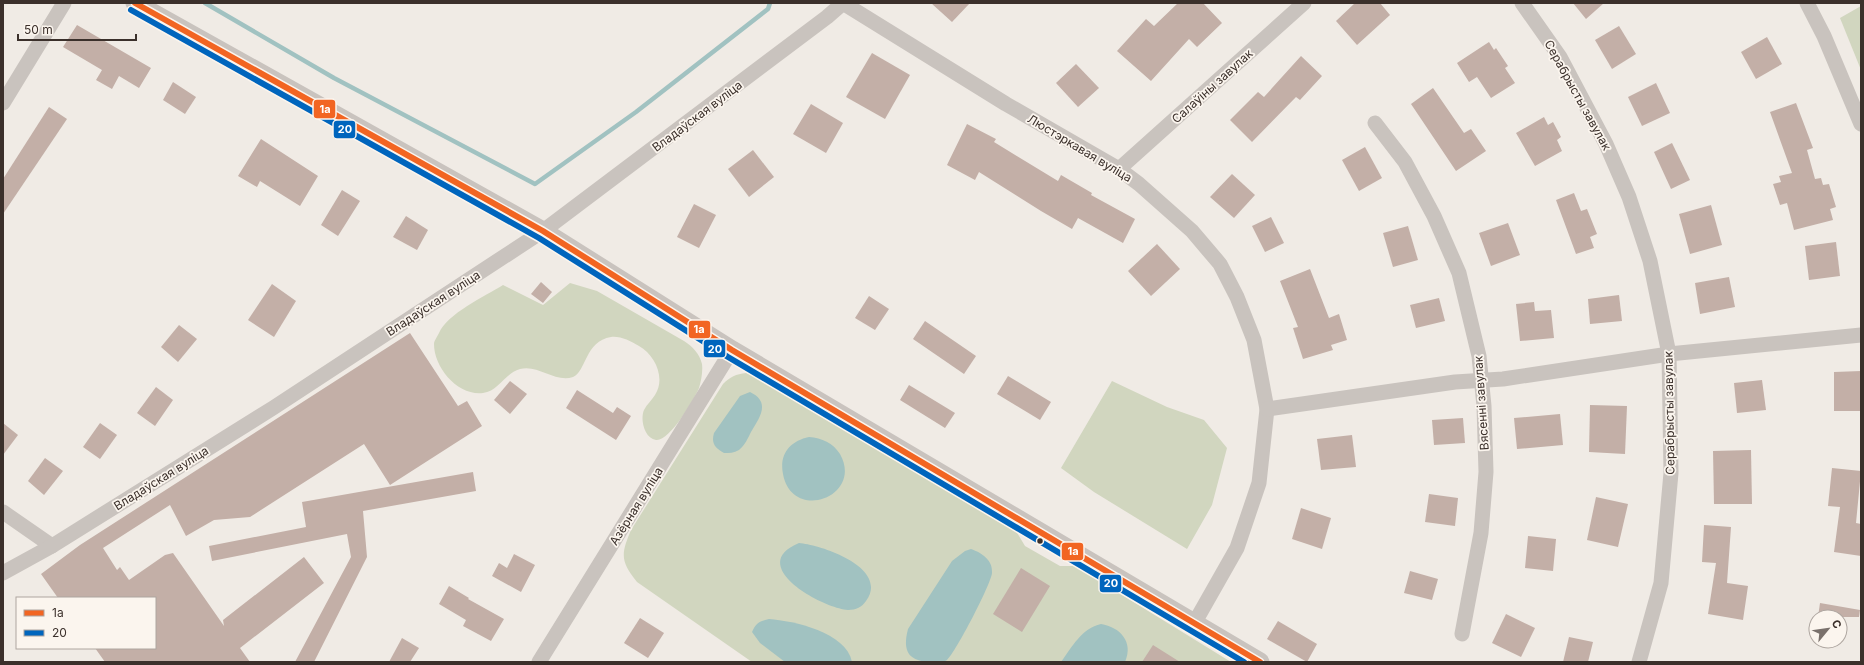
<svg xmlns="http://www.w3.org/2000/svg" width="1864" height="665" font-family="Inter,sans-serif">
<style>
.green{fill:#d1d6bf}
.water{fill:#a1c2c1}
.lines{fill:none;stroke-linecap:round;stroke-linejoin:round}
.stream{stroke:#a1c2c1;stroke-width:4.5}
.building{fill:#c3afa7}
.minor{stroke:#c9c3be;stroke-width:15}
.tertiary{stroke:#c9c3be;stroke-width:19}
.bus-1-casing{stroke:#fbf5ee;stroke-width:9}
.bus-2-casing{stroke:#fbf5ee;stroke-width:9}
.bus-1{stroke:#f26522;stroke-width:6}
.bus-2{stroke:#0065bd;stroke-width:6}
.bus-dot{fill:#3b302b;stroke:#fbf5ee;stroke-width:1.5}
.labels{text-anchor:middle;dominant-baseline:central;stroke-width:3.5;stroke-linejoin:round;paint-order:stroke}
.street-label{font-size:12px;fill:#3b302b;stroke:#fbf5ee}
.line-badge{stroke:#fbf5ee;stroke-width:1.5}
.badge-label{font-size:11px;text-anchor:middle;font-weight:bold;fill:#fff}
</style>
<rect width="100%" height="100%" fill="#f0ebe5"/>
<!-- green -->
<g class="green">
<path d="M1861,6V70L1840,18Z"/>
<path d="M570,283L597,291L684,341C693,347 699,353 702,364C703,372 701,381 699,388C694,400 669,442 656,440C644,438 640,419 644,410C647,404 652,400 655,395C666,378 655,355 639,346C630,341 621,336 611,337C585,341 586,372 573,377C555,383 538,364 520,369C505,373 499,391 483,393C458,396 434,368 434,344C434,341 437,337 439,333C447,314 485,296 503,285L543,305Z"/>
<path d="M746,373L756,376L766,381L1016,531L1025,546L1060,566H1075L1231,662H752L637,582C620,561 621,554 631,530L723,384C730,377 736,374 746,373Z"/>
<path d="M1112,381L1167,407L1204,420L1227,448L1212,505L1187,549L1094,492L1061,468Z"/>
</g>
<!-- water -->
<g class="water">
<path d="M750,392C771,402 760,417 751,432C748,438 745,445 739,450C734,453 729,453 724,453C715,448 711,443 714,433L740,396Z"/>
<path d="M809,437C822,438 833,443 840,454C864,497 792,523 783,474C779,454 790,441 809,437Z"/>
<path d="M799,543C822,545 890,568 866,601C862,607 856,610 848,610C821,608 745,565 799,543Z"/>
<path d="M971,549C982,553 993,560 992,573C991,584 956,652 947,660C943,663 938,662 933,662C909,662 902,652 908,629L952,561L965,551Z"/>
<path d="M769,619C794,621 846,632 852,662H785L760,643L752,632C756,623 760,621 769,619Z"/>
<path d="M1101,624C1120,627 1134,642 1125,662H1061C1072,647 1082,628 1101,624Z"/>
</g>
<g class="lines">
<!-- stream -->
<path class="stream" d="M205,3L334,78L535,184L636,112L768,9L770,3"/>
</g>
<!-- building -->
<g class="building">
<path d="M931,3H970L952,22Z"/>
<path d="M1178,3H1203L1222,23L1197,47L1189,39L1151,81L1117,51L1146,19L1154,26Z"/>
<path d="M1355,3H1380L1390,15L1357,45L1336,21Z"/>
<path d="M1573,3H1604L1586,19Z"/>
<path d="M77,25L151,68L139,88L119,76L112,89L96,80L102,70L63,47Z"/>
<path d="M1619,26L1636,54L1612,69L1595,40Z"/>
<path d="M1767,37L1782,64L1756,79L1741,52Z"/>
<path d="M1489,42L1494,50L1496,48L1508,66L1505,68L1515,83L1491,98L1477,77L1469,82L1457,63Z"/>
<path d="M872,53L910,75L885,119L846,97Z"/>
<path d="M1301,56L1322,76L1300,100L1296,97L1252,142L1230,120L1258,92L1264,97Z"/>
<path d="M1076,64L1099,88L1078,107L1056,83Z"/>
<path d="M173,82L196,97L185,114L163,100Z"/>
<path d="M1656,83L1670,113L1642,126L1628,97Z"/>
<path d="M1433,88L1464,133L1471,129L1486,151L1456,171L1411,104Z"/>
<path d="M1796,103L1813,148L1807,150L1815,179L1821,178L1823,185L1829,184L1836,207L1830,209L1833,220L1794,230L1787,203L1780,205L1773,184L1781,182L1779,176L1792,173L1770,112Z"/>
<path d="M811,104L843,123L826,153L793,134Z"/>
<path d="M49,107L67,119L3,214V179Z"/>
<path d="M1544,117L1548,125L1553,122L1561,137L1557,140L1562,151L1535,166L1516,133Z"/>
<path d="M967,124L996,139L994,142L1058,181L1061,175L1092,193L1091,195L1135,219L1123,243L1078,218L1072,229L1041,211L979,172L975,180L947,165Z"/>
<path d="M261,139L318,176L300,206L260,181L257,187L238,176Z"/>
<path d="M1672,143L1690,180L1671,189L1654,152Z"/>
<path d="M1365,147L1382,178L1359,191L1342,160Z"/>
<path d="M753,150L774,177L749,197L728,169Z"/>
<path d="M1232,174L1255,195L1234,218L1210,197Z"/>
<path d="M342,190L360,201L338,236L321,225Z"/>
<path d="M1574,193L1581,211L1587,209L1597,234L1590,237L1594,248L1576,254L1556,200Z"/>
<path d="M694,204L716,215L699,248L677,237Z"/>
<path d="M1711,205L1722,245L1690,254L1679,214Z"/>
<path d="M406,216L428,230L417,250L393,237Z"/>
<path d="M1271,217L1284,243L1265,252L1252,226Z"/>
<path d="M1508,223L1520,255L1491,266L1479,233Z"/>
<path d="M1408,226L1418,260L1393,267L1383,233Z"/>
<path d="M1836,242L1840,276L1809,280L1805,246Z"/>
<path d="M1157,244L1180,269L1151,296L1128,271Z"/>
<path d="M1310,269L1329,318L1339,314L1347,340L1331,345L1333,350L1303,359L1293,328L1298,327L1280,281Z"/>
<path d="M1729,277L1735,307L1700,314L1695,283Z"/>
<path d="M541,282L552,292L543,303L531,294Z"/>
<path d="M272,284L296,301L274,337L248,320Z"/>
<path d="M1619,295L1622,321L1590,324L1588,299Z"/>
<path d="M869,296L889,309L875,330L855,318Z"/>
<path d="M1439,298L1445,321L1416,328L1410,305Z"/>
<path d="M1534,302L1535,311L1551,310L1554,338L1520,341L1516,304Z"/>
<path d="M925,321L976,356L964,374L913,339Z"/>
<path d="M179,325L197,339L178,362L161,347Z"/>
<path d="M410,333L458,406L467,401L482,426L390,485L364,444L250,517L214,520L186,536L170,505L103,548L117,570L120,567L129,580L165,555L173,553L224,626L223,620L304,557L324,583L240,648L250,662H105L95,648H155V598H58L41,574L80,545Z"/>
<path d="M1861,371V411H1834V372Z"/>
<path d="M1008,376L1051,402L1040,420L997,394Z"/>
<path d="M1762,380L1766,410L1737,413L1734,383Z"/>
<path d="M510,381L527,394L510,414L494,400Z"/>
<path d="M909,385L955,413L945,428L900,400Z"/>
<path d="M156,387L173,400L155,426L137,413Z"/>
<path d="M577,390L613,413L617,407L631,416L616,440L566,408Z"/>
<path d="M1590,405L1627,406L1625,454L1589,452Z"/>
<path d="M1560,414L1563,445L1517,449L1514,418Z"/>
<path d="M1463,418L1465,443L1434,445L1432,420Z"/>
<path d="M3,423L18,435L3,455Z"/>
<path d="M100,423L117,435L100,459L83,447Z"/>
<path d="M1352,435L1356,467L1321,470L1317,439Z"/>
<path d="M1751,450L1752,504H1714L1713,451Z"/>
<path d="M45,458L63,471L44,495L28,481Z"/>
<path d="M1832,468L1861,471L1856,523L1861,524V556L1834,552L1840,507L1828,506Z"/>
<path d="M473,472L476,491L363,511L367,557L314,662H295L351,557L347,534L212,561L209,546L306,527L302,502Z"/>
<path d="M1429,494L1458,498L1455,526L1425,522Z"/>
<path d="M1596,497L1628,504L1618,547L1587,540Z"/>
<path d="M1301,508L1331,518L1322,549L1292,539Z"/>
<path d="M1704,525L1731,527L1727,583L1748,586L1743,620L1708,614L1716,563L1702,562Z"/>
<path d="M1528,536L1556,539L1553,571L1525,568Z"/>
<path d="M514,554L535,565L521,592L492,576L499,563L507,568Z"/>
<path d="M1021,568L1050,586L1022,632L993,614Z"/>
<path d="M1410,571L1438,579L1432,600L1404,593Z"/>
<path d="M449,586L469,598L468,599L504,619L491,641L463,626L466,620L439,604Z"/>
<path d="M1820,603L1860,610L1859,617H1818Z"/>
<path d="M1506,614L1535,628L1521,657L1492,643Z"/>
<path d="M640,618L664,633L648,658L624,643Z"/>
<path d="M1278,621L1317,644L1307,662L1267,639Z"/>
<path d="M1569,637L1593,642L1588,662H1563Z"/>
<path d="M402,638L419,648L410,662H389Z"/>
<path d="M1153,645L1180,662H1142Z"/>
</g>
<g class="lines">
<!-- minor -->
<g class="minor">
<path d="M843,3L1006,104L1119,169L1139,184L1192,231L1220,264L1237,297L1254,340L1267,409L1259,483L1237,548L1195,622"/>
<path d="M1522,3L1560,57L1606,144L1629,197L1650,261L1669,354L1671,473L1661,583L1639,662"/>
<path d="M1807,3L1824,36L1861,124"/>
<path d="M3,103L64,3"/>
<path d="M1375,123L1405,162L1434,216L1459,273L1479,356L1484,406L1486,472L1481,533L1462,634"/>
<path d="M1119,169L1304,3"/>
<path d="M1267,409L1455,382L1503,379L1669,354L1861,335"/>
<path d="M3,512L52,546"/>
<path d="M3,573L52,546L273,408L543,231L827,17L843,3"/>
<path d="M539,662L732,350"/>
</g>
<!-- tertiary -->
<path class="tertiary" d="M135,3L543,231L732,350L1260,662"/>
<!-- bus-1 casing -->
<g class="bus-1-casing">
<path id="bus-1" d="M135,3L543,231L732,350L1260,662"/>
</g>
<!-- bus-2 casing -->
<g class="bus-2-casing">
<path id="bus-2" d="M131,10L539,238L728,357L1244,662"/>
</g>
<!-- bus-1 -->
<use href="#bus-1" class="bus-1"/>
<!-- bus-2 -->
<use href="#bus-2" class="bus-2"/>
</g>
<!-- markers -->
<circle class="bus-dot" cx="1040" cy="541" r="3.5"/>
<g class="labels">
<!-- street labels -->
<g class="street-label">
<text transform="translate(1212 86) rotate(-42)">Салаўіны завулак</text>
<text transform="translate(1578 95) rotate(61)">Серабрысты завулак</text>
<text transform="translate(697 116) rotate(-37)">Владаўская вуліца</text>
<text transform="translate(1080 148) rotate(31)">Люстэркавая вуліца</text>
<text transform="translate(433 303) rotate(-33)">Владаўская вуліца</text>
<text transform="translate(1481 403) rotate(-94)">Вясенні завулак</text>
<text transform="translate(1669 413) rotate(-91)">Серабрысты завулак</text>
<text transform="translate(161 478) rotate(-32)">Владаўская вуліца</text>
<text transform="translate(636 506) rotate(-58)">Азёрная вуліца</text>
</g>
</g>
<g class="line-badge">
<rect x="313" y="99" width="23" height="20" rx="4" fill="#f26522"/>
<rect x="333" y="120" width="23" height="19" rx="4" fill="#0065bd"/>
<rect x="688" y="320" width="23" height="19" rx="4" fill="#f26522"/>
<rect x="703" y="339" width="23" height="19" rx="4" fill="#0065bd"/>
<rect x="1061" y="542" width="23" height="19" rx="4" fill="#f26522"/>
<rect x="1099" y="574" width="23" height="19" rx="4" fill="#0065bd"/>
</g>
<g class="badge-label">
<text x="325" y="113">1а</text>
<text x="345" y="133">20</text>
<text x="699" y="333">1а</text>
<text x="715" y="353">20</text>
<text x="1073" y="555">1а</text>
<text x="1111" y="587">20</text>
</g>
<!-- border -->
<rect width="1864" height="665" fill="none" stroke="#3b302b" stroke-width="8"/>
<!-- legend -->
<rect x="16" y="597" width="140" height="52" fill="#fbf5ee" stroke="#aea6a0"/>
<rect x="24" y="610" width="20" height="6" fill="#f26522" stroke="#aea6a0"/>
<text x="52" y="617" font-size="12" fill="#3b302b">1а</text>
<rect x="24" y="630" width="20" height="6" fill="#0065bd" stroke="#aea6a0"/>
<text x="52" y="637" font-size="12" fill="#3b302b">20</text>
<!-- north arrow -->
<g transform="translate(1828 629) rotate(61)"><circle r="19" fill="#fbf5ee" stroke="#aea6a0"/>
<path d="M0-3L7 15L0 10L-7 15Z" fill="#7a716c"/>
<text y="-6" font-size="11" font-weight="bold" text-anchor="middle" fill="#3b302b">С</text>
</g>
<!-- scale -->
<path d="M18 34v6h118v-6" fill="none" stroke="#3b302b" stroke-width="2"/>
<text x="24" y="34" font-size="12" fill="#3b302b" stroke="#fbf5ee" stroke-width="3" paint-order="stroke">50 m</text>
</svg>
